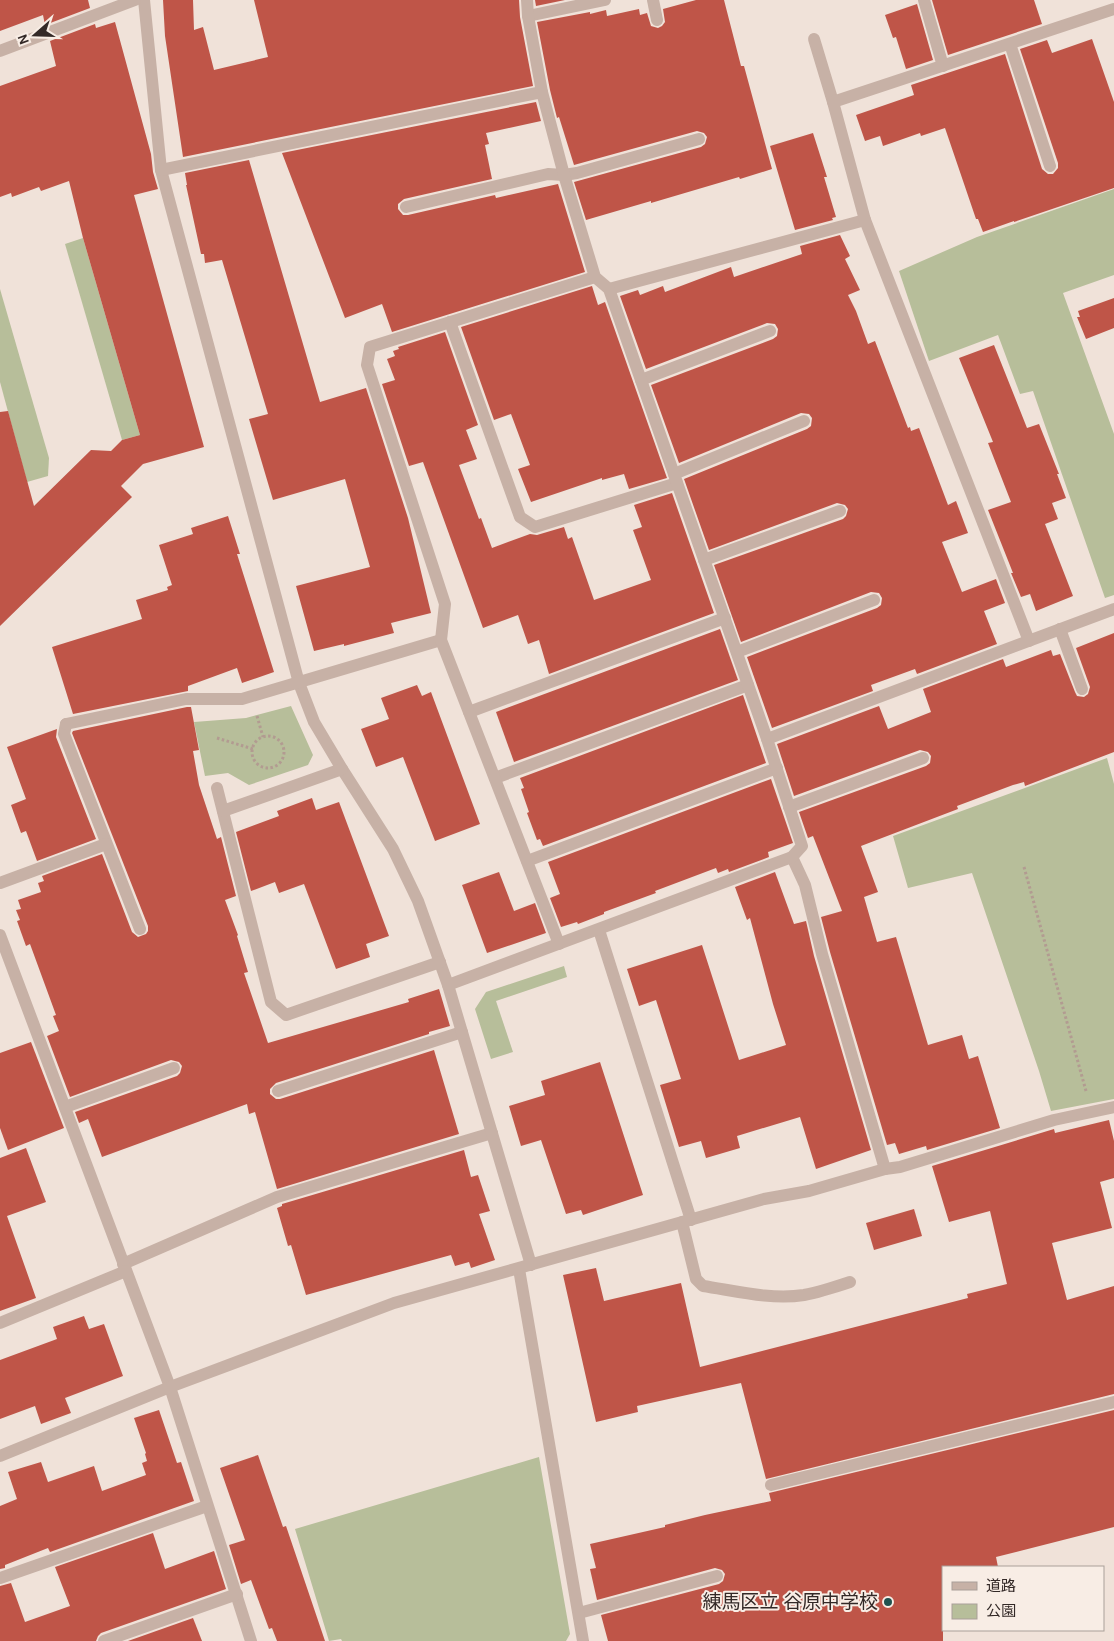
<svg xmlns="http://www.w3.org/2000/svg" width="1114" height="1641" font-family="Karla,'Noto Sans JP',sans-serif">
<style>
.green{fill:#b7be9a}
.building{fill:#bf5548}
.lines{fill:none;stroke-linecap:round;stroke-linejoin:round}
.path{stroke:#b29b91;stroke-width:3;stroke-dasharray:2.5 2.5;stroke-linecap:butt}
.service{stroke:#c7b1a6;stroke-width:12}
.minor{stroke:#c7b1a6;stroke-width:12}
.poi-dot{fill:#1f524f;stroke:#f8ede5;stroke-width:2}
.labels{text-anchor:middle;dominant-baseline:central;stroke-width:4;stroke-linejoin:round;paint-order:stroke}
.poi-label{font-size:19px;fill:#332927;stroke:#f8ede5;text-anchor:end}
</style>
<rect width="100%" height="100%" fill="#f0e2d9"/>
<!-- green -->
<g class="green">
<path d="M1114,189V275L1063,293L1114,434V595L1105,598L1033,391L1020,394L998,335L929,361L899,271L977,237Z"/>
<path d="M83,238L140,435L122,440L65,244Z"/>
<path d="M0,289L49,458L48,476L27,482L0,382Z"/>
<path d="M291,706L313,755L308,765L249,785L228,773L205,776L194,722L246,718Z"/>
<path d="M1107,758L1114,784V1099L1051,1111L1039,1071L972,873L908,888L893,836Z"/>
<path d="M564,966L567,977L496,1001L513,1052L491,1059L475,1009L486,992Z"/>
<path d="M539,1457L570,1634L566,1641H342L341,1639L329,1641L295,1529Z"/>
</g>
<!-- building -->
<g class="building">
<path d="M0,0H88L90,8L45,25L43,15L0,31Z"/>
<path d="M163,0H193L194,30L203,27L214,70L268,57L254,0H519L520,17L533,86L183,157L165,36Z"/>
<path d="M535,0H565L536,6Z"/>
<path d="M696,0H724L741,66H744L772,169L740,179L739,177L651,203V201L586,220L574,182L701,147L705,144L707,137L704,133L697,131L574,165L559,117L557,118L550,90L537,22L590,12V14L606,10L607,16L639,9L640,15L647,13L651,26L658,28L662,26L665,22L663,9Z"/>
<path d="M932,0H1034L1042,24L948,55Z"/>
<path d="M917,4L933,60L906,69L896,37L893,38L885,15Z"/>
<path d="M115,22L151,154L153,172L158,189L134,195L204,447L143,464L121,486L132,497L0,626V412L8,411L34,506L91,450L111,451L122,440L140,435L83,238L69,181L41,191L39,187L12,197L11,193L0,197V86L56,66L50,41L95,24L96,28Z"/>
<path d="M1092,39L1114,102V188L1014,222V221L983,232L978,219H976L945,128L921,136L920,133L883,146L880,136L865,141L856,115L914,95L911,85L1005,54L1042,169L1048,174H1053L1058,168V163L1020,49L1047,40L1052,53Z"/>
<path d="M536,102L541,121L486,133L489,144L485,145L492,179L404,199L398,204V209L403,215H408L495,195L496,198L558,184L585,272L392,332L382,304L345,318L282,153Z"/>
<path d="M813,133L827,177H824L836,217L832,218L833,220L795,230L770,146Z"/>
<path d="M249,160L320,402L366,388L408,518L431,613L391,623L394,633L344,646V644L314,651L296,586L370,567L345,479L273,500L249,419L268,414L222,260L205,263L204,254H201L186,185H187L185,173Z"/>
<path d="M840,235L850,256L845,259L860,290L848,295L856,311L868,344L875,341L908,428L910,427L911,431L919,428L948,505L956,501L968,533L942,542L962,592L996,579L1005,603L984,611L997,644L917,674L915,669L871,685L873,691L772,728L747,657L877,608L881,605L882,598L879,593L871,592L741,642L714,565L843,519L846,516L848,509L845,505L837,503L709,550L684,479L807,429L811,426L812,418L809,414L801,413L679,463L651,385L773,339L777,336L778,329L775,324L767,323L646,369L620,296L638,290L640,295L663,286L665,292L731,267L734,277L802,254L800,246Z"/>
<path d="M592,286L598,305L605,302L667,478L629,489L624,474L602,480V478L531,502L518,469L530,465L511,414L494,420L461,327Z"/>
<path d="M1114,298V328L1086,339L1077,317H1080L1078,311Z"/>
<path d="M445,332L478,425L466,430L477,459L459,465L479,519L481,518L492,548L530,534L537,535L564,527L568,539L572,537L594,600L651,580L633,530L642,527L634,505L672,493L714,613L549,674L539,640L528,644L518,615L483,628L423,462L409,466L382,384L395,380L387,359L395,356L393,351L399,349L398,347Z"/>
<path d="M994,345L1027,428L1039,424L1059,474H1057L1066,498L1052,503L1058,519L1045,524L1073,596L1036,611L1030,594L1021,597L1011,573H1013L988,510L1011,502L988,443L993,442L959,358Z"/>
<path d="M228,516L240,554H237L274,672L242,683L237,668L188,686V691L73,714L52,647L142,619L136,600L168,590L167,587L172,585L159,545L193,534L191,528Z"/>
<path d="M720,629L738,680L514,762L496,712Z"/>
<path d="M1114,633V752L1025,786L1024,782L1013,785L957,806L958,809L861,846L878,892L864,897L877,942L896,937L928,1045L962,1035L969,1059L978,1056L1000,1128L927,1150L926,1146L899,1154L895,1143L887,1145L830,952L821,917L842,911L813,836L808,838L799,812L926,766L930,763L931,756L928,752L920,750L794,796L777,744L879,706L888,729L931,712L923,689L1003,659L1006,667L1051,650L1053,656L1060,654L1075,692L1077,696L1084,697L1088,694L1090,687L1076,648Z"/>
<path d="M417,685L422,696L431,692L480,824L435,841L403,757L376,767L361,729L389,719L381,698Z"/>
<path d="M743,695L766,763L543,846L540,839L537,840L527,813L529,812L521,789L524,788L520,778Z"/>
<path d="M187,707H191L199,750L193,751L199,785L217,839L221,837L236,896L225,900L238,935L237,936L248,972L244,973L268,1043L409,1002L408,999L439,989L450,1026L429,1032V1034L276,1083L270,1089V1094L276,1099H280L434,1050L459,1134L277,1189L255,1112L249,1114L247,1104L102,1157L88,1119L79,1123L75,1112L177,1076L180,1073L182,1066L179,1062L171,1060L70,1097L47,1036L59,1031L53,1016L56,1015L30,944L26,946L17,921L20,920L16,910L21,909L18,900L41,892L38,883L44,881L42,876L102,854L132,932L138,937L146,934L148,931V926L72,733L73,731Z"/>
<path d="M57,729L56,737L96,839L37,861L26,831L21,833L11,805L26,799L7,747Z"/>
<path d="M771,779L793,843L768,852L769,857L729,872L728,869L718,873L716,868L655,891L656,893L604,912V914L578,924L577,922L561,927L550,898L560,894L548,862Z"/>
<path d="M312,798L316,810L339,802L389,936L366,944L370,957L336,969L304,884L279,893L275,882L251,891L236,832L279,816L277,811Z"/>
<path d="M499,872L514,911L535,903L546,933L487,953L462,885Z"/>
<path d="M775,872L794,924L806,921L814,956L871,1150L816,1169L800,1117L737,1136L740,1148L706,1158L701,1141L679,1147L660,1085L681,1079L656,1000L639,1006L627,969L702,945L739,1060L786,1045L773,1004L750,918L747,920L735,887Z"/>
<path d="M31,1042L64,1128L8,1150L0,1128V1053Z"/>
<path d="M600,1062L643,1195L583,1215L581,1210L566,1214L541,1140L521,1146L509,1106L545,1095L541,1081Z"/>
<path d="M1109,1120L1114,1141V1178L1100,1182L1112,1228L1052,1243L1067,1300L1114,1286V1394L766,1479L741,1383L637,1406L638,1412L596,1422L563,1275L596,1268L604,1301L681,1283L700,1367L968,1298L967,1294L1007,1284L990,1211L949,1222L932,1166L1054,1129L1055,1133Z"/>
<path d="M26,1148L46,1202L7,1216L36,1298L0,1311V1158Z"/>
<path d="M464,1150L471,1177L478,1175L490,1211L479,1214L495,1260L471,1268L469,1262L455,1266L451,1255L306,1295L291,1245L288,1246L277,1208L282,1206V1204Z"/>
<path d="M914,1209L922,1236L874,1250L866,1223Z"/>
<path d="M84,1316L89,1329L104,1324L123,1376L65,1398L71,1413L41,1424L35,1406L0,1419V1360L57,1339L53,1327Z"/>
<path d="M159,1410L177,1463L181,1462L194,1501L50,1552L48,1548L5,1565V1568L0,1569V1506L17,1499L8,1472L41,1462L48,1482L94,1466L102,1491L146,1475L142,1463L147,1461L145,1454L146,1453L134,1418Z"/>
<path d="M1114,1410V1527L996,1557L998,1567H943V1641H608L601,1615L719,1584L723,1581L725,1574L722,1570L715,1568L597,1600L590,1569L596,1568L590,1544L665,1527V1525L705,1515L771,1501L769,1493Z"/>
<path d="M258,1455L283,1527L286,1526L325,1641H277L272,1628L269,1629L251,1580L241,1584L229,1545L245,1540L220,1468Z"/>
<path d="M153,1533L165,1569L214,1551L226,1589L101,1633L98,1636L96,1641H0V1586L11,1583L25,1622L70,1606L55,1567Z"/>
<path d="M193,1618L202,1641H128Z"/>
</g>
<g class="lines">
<!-- path -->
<g class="path">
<path d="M257,716L263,737"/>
<circle cx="268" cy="752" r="16"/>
<path d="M217,738L253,749"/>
<path d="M1024,867L1086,1091"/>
</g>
<!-- service -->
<g class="service">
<path d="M924,0L943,66"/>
<path d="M1010,44L1050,166"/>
<path d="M564,175L577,173L699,139"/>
<path d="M641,380L770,331"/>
<path d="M674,474L804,421"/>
<path d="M704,560L840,511"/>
<path d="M1060,629L1082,689"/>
<path d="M737,652L874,600"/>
<path d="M66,724L64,734L140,929"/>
<path d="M495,778L748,685"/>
<path d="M789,807L923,758"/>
<path d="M792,857L805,885L822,954L885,1169"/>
<path d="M527,861L777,768"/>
<path d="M0,883L106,844"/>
<path d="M599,930L691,1220"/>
<path d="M278,1091L462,1032"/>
<path d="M65,1107L174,1068"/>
<path d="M682,1222L696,1279L703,1286C736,1291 771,1300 804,1295C820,1292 835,1287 850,1282"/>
<path d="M123,1264L277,1197L492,1133"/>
<path d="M771,1485L1114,1402"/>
<path d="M579,1613L717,1576"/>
</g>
<!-- minor -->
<g class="minor">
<path d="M144,0L161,170L299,683L314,722L342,769L393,849L418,901L448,985L531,1265"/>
<path d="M653,0L657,20"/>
<path d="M528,16L605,0"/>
<path d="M814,39L833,102"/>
<path d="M0,51L135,0"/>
<path d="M161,170L542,92"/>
<path d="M406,207L548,174L564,175"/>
<path d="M609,289L865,220"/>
<path d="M450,322L520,517L535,527L677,483"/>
<path d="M1029,641L865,220L833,102L1114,9"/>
<path d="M469,712L725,618"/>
<path d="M66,724L186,699H242L441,640"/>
<path d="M767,739L1114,609"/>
<path d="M217,788L271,1002L286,1015L440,962"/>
<path d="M223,811L342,769"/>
<path d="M0,935L170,1387L251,1641"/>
<path d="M559,944L441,640L445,604L367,365L370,347L595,277"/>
<path d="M448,985L792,857L802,846L767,739L609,289L595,277L564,175L542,92L528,16L527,0"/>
<path d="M519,1269L583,1641"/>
<path d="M0,1323L126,1271"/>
<path d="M0,1456L170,1387L394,1303L764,1199L809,1191L885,1169L900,1167L1054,1120L1114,1107"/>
<path d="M0,1578L207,1506"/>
<path d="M104,1641L237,1594"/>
</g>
</g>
<!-- markers -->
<circle class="poi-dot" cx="888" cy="1602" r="5"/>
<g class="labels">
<!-- poi labels -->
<g class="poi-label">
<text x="878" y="1602">練馬区立 谷原中学校</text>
</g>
</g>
<!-- legend -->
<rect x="942" y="1566" width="162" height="65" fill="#f8ede5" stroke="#a99f99"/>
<rect x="952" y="1582" width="25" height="8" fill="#c7b1a6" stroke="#a99f99"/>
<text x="986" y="1591" font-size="15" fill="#332927">道路</text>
<rect x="952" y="1604" width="25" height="15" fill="#b7be9a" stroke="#a99f99"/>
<text x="986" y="1616" font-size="15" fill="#332927">公園</text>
<!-- north arrow -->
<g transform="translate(35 35) rotate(250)" stroke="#f8ede5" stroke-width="4" paint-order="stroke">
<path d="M0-4L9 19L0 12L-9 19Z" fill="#332927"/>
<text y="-8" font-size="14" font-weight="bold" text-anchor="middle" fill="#332927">N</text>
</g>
</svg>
